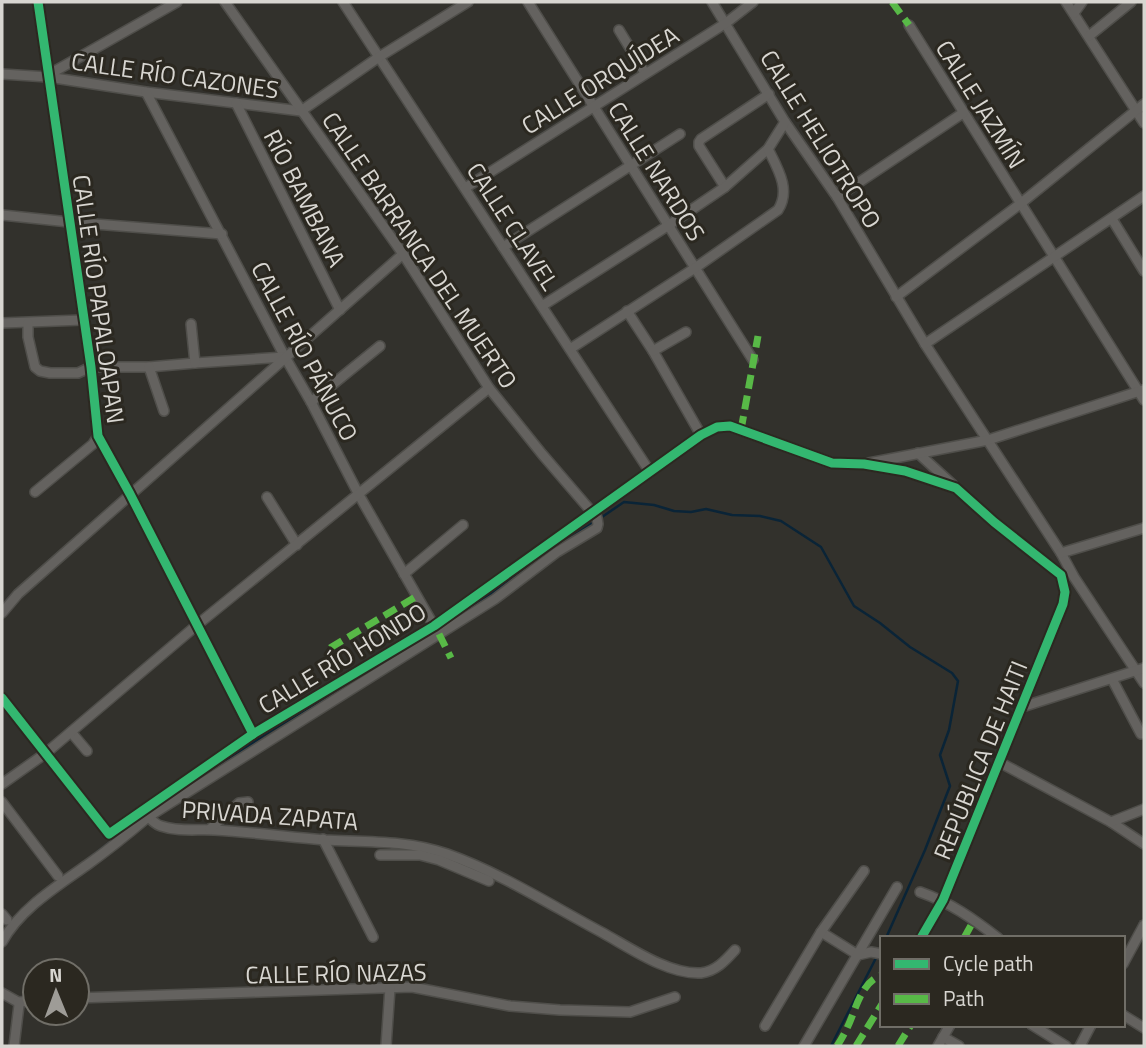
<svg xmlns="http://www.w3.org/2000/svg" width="1146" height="1048" font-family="'Titillium Web',sans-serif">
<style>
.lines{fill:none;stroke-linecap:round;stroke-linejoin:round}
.stream{stroke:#0a2437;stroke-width:2.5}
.minor-casing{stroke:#4f4e4a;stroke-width:12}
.minor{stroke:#64625f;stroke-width:9}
.quiet{stroke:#58b947;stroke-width:7;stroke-dasharray:14 7;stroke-linecap:butt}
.cycleway-casing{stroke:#2b2820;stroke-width:13}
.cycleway{stroke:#33b770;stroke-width:9}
.labels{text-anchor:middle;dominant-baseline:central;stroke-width:6;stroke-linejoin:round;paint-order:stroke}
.street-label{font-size:24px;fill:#d8d6d1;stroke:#2b2820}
</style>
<rect width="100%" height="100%" fill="#32312c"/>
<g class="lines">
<!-- stream -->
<g class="stream">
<path d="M599,519L624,502L654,505L674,511L691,512L706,509L732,515L760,516L781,521L821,547L854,606L880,623L910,647L952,673L958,681L949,730L940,755L950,786L925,850L886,938"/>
<path d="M562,544L594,522"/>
<path d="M447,624L542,558"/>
<path d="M210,773L264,735L423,639"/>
<path d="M84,862L126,830"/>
<path d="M831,1046L877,956"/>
</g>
<!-- minor casing -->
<g class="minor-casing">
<g id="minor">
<path d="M38,2L91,367L98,436L130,494L253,734"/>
<path d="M343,2L650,472"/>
<path d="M528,2L753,360"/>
<path d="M712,2L785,122L837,197L925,344L1061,553L1074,577L1144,683"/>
<path d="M1066,2L1144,123"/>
<path d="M1074,13L1082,2"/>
<path d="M909,25L1144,400"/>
<path d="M619,30L645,73"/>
<path d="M1089,36L1131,2"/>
<path d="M2,74L48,77L146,92L301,111L379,57L468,2"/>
<path d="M48,75L177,2"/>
<path d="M146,92L285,357L311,402L359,495L434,626"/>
<path d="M236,103L340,310"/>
<path d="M725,187L699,146V142L701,139L769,94"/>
<path d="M465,188L726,23L753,2"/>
<path d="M837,197L963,113"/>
<path d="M2,215L69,222L222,234"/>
<path d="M1112,219L1144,271"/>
<path d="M503,247L680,134"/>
<path d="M896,297L1020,204L1144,104"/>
<path d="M542,306L669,225L725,187L768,149L785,122"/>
<path d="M627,311L653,351L701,435"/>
<path d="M2,323L83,320"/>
<path d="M28,323V337L35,367L40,371L50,373H78L91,367H149L195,363L285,357"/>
<path d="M191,324L195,363"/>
<path d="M925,344L1144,196"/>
<path d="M570,349L695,268L778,210C791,190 778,169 768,149"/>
<path d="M653,351L686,332"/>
<path d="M149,367L164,411"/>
<path d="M311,402L380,346"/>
<path d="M918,453L953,485"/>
<path d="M869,463L988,440L1143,390"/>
<path d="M35,492L93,444L98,436"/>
<path d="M267,497L297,545"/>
<path d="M1061,553L1144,528"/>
<path d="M404,574L463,525"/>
<path d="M2,613L18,594L403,254"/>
<path d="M1112,679L1141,734"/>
<path d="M2,698L109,834L253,734L434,626L701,435L717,427L730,426L832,463L864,464L905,471L956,488L994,522L1061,575L1065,592L1063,604L943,900L921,938"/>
<path d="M1022,707L1144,668"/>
<path d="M71,732L87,751"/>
<path d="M999,762L1111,822L1144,844"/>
<path d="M2,784L46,753L197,625L489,388"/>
<path d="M2,802L58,876"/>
<path d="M148,817C152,820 156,825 161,826C178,832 197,829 214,830C251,832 288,837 325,840C366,842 408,840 447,854C501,873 552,906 603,933C630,948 669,975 701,973C716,971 725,961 735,950"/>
<path d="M1111,822L1144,809"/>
<path d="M210,829L239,803L248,802"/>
<path d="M323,839L373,937"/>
<path d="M380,855H420L439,860L489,881"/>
<path d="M920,892C951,903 972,918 998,938"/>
<path d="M2,914L7,920"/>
<path d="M821,932L858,955L871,952L882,954"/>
<path d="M2,942C20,909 56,887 87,865C108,850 128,834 148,817L495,599L557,552L597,528L598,524L597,518L542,454L489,388L403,254L225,2"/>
<path d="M1123,964L1144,925"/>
<path d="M2,993L18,1002L35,1001"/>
<path d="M77,998L412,987L510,1006L560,1010L630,1012L675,997"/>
<path d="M1123,1015L1144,1028"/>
<path d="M1032,1025L1066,1046"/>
<path d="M765,1026L821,932L864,871"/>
<path d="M943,1037L959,1046"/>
<path d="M14,1046L19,1005L18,1002"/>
<path d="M386,1046L390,988"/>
<path d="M804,1046L897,887"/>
<path d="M938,1046L950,1025"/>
<path d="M1080,1046L1091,1025"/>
</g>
</g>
<!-- minor -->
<use href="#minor" class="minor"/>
<!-- quiet -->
<g class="quiet">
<path d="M892,2L909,25"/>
<path d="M741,430L758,336"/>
<path d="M439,634L451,658"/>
<path d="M330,648L417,596"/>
<path d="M964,938L974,920"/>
<path d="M837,1046C841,1040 845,1033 848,1026C856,1009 861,982 882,975"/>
<path d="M856,1046L882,1004"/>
<path d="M898,1046L911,1025"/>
</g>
<!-- cycleway casing -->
<g class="cycleway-casing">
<g id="cycleway">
<path d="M38,2L91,367L98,436L130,494L253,734"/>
<path d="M2,698L109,834L253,734L434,626L701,435L717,427L730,426L832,463L864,464L905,471L956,488L994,522L1061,575L1065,592L1063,604L943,900L921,938"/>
</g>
</g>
<!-- cycleway -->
<use href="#cycleway" class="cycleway"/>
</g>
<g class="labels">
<!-- street labels -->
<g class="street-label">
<text transform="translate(175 75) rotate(8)">CALLE RÍO CAZONES</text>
<text transform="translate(600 80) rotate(-32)">CALLE ORQUÍDEA</text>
<text transform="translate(981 104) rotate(58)">CALLE JAZMÍN</text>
<text transform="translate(821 139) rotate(58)">CALLE HELIOTROPO</text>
<text transform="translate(657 171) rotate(58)">CALLE NARDOS</text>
<text transform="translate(305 198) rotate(63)">RÍO BAMBANA</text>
<text transform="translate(513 226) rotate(57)">CALLE CLAVEL</text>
<text transform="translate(420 250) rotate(56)">CALLE BARRANCA DEL MUERTO</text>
<text transform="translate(99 299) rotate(82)">CALLE RÍO PAPALOAPAN</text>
<text transform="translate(305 351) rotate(62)">CALLE RÍO PÁNUCO</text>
<text transform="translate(342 658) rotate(-31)">CALLE RÍO HONDO</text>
<text transform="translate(980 760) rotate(-68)">REPÚBLICA DE HAITI</text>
<text transform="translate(270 815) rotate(4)">PRIVADA ZAPATA</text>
<text transform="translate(336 973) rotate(-1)">CALLE RÍO NAZAS</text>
</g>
</g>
<!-- border -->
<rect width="1146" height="1048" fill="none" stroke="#d8d6d1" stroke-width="7"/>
<!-- legend -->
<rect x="880" y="936" width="245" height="91" fill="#2b2820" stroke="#706e67" stroke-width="2"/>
<rect x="894" y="959" width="35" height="10" fill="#33b770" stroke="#706e67" stroke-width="2"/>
<text x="943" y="971" font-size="21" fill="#d8d6d1">Cycle path</text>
<rect x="894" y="994" width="35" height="10" fill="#58b947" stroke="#706e67" stroke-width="2"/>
<text x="943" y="1006" font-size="21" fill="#d8d6d1">Path</text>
<!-- north arrow -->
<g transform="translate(56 992) rotate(359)"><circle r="33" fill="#2b2820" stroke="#706e67" stroke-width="2"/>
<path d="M0-5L12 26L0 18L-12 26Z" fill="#9e9c97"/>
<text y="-10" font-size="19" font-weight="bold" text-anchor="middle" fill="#d8d6d1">N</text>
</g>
</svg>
